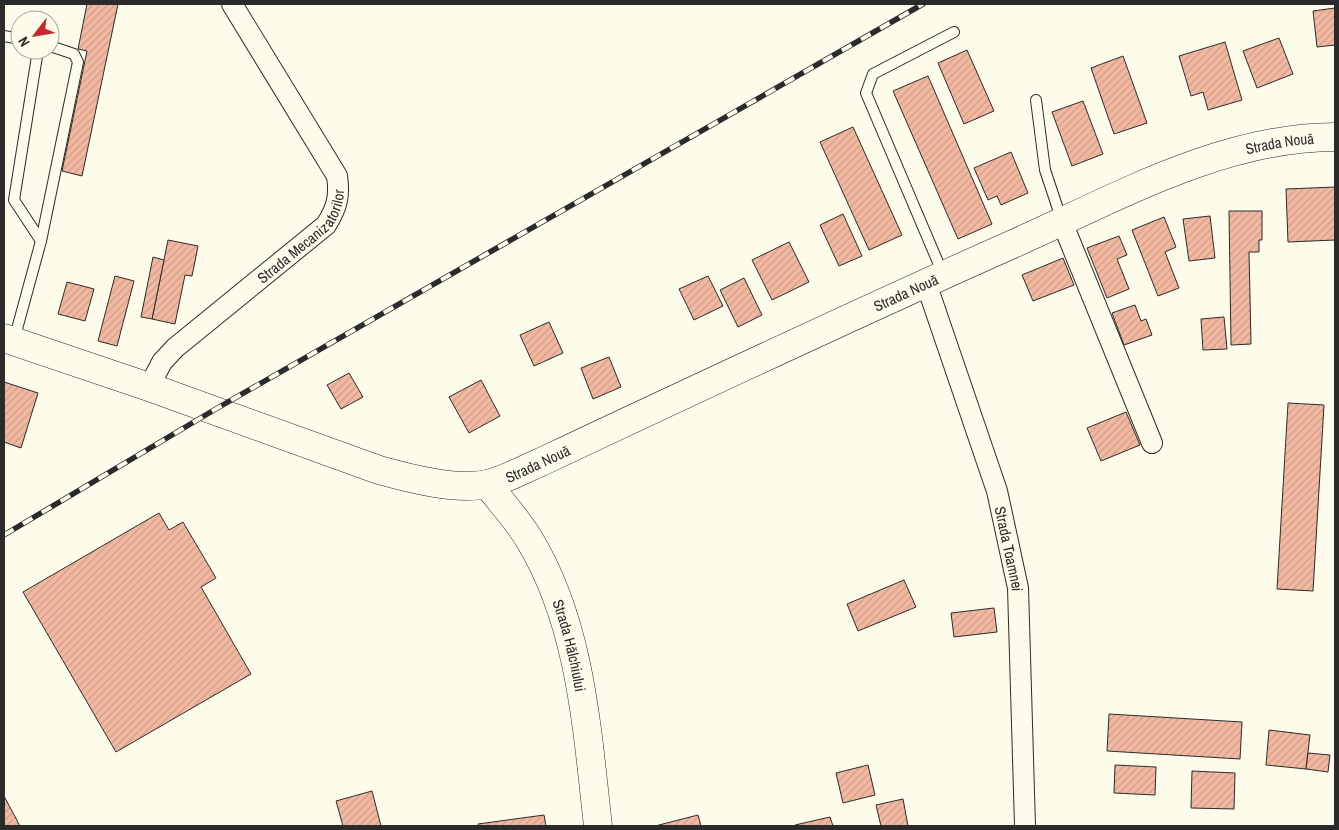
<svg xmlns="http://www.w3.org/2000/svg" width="1339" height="830" font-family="'Archivo Narrow',sans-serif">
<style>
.building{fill:url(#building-hatch);stroke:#2b2b2b}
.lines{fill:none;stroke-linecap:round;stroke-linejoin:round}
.lane-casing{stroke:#2b2b2b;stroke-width:12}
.street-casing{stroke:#2b2b2b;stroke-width:22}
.secondary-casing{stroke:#2b2b2b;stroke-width:29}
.lane{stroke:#fdfbea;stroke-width:10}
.street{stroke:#fdfbea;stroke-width:20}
.secondary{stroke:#fdfbea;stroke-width:28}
.rail-casing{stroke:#2b2b2b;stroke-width:5.5}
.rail{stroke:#fdfbea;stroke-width:4;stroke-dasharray:11;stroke-linecap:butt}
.labels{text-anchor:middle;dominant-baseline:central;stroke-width:4;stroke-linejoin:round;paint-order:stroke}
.street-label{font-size:15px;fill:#2b2b2b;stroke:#fdfbea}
</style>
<defs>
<pattern id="building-hatch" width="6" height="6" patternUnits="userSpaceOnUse" patternTransform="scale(1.25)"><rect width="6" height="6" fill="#f2b8a0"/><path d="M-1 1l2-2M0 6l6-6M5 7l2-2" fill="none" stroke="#d09e8a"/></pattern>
</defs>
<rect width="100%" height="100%" fill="#fdfbea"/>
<!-- building -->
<g class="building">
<path d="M87,4H118L82,176L62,171L87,51L78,49Z"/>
<path d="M1335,8V45L1317,47L1313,11Z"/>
<path d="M1279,38L1293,74L1257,88L1243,51Z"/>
<path d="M1225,42L1242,100L1208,110L1203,92L1191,96L1179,56Z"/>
<path d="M967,50L994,111L964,124L938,63Z"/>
<path d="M1123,56L1147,123L1114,134L1091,68Z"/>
<path d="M928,76L992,224L958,239L893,91Z"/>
<path d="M1083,101L1103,154L1072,166L1052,112Z"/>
<path d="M853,127L902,235L869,250L820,142Z"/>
<path d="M1011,152L1028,193L1001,205L997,196L988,200L974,168Z"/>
<path d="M1335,187V240L1288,242L1286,189Z"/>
<path d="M1229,211H1262V240H1259V252H1249L1251,344L1231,345Z"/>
<path d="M843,214L862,256L839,266L820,225Z"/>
<path d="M1210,216L1215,258L1189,261L1183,219Z"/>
<path d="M1164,217L1176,247L1165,252L1179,288L1158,296L1132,230Z"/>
<path d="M1119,236L1127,255L1117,259L1129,289L1107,298L1087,248Z"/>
<path d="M168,240L198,246L192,276L185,275L175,324L152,319Z"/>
<path d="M789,242L809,282L772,300L752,260Z"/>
<path d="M153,257L164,260L152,319L141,317Z"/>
<path d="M1063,258L1074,285L1033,301L1022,275Z"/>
<path d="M115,276L134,281L117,346L98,341Z"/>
<path d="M708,276L723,306L694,320L679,289Z"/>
<path d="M744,278L762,315L738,327L720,290Z"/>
<path d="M67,282L94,289L85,321L58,314Z"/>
<path d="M1135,305L1141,321L1146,319L1152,335L1124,345L1112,313Z"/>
<path d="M1224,317L1227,349L1203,350L1201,319Z"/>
<path d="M549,322L563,353L534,366L520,335Z"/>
<path d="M609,357L621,387L593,399L581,368Z"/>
<path d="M349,373L363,397L341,409L327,385Z"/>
<path d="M481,380L500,416L469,433L449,397Z"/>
<path d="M4,382L38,393L21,448L4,442Z"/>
<path d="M1288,403L1324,405L1313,591L1277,589Z"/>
<path d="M1126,412L1140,445L1101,461L1087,428Z"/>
<path d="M159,513L169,530L183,522L216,578L201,587L251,674L116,752L23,592Z"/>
<path d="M904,580L916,607L858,631L847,604Z"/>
<path d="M994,608L997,632L954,637L951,613Z"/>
<path d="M1109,714L1242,722L1240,759L1107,751Z"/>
<path d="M1269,730L1310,735L1306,769L1266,765Z"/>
<path d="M1308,753L1330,755L1328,772L1306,769Z"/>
<path d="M868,765L875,795L843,803L836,773Z"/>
<path d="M1115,765L1156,767L1155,795L1114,793Z"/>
<path d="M1192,771L1235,773L1234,809L1191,808Z"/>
<path d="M372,791L381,826H343L336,801Z"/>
<path d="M4,796L20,826H4Z"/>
<path d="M903,799L908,826H881L876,805Z"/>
<path d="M544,815L546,826H479L478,824Z"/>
<path d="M698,815L701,826H655Z"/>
<path d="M830,817L833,826H795V825Z"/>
</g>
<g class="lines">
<!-- lane casing -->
<g class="lane-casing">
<g id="lane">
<path d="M4,36L20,39"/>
<path d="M38,50L14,200L41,241"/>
<path d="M1036,100L1045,170L1062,221"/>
<path d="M943,274L866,93L873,74L954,32"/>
<path d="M14,340L41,241L78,62L74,54L50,46"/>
</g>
</g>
<!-- street casing -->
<g class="street-casing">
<g id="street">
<path d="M1062,222L1152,443"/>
<path id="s1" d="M926,283L997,491L1018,588L1025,826"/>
<path id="s2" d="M149,387L162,362L175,348L326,225C337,208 340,196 337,176L232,4"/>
</g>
</g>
<!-- secondary casing -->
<g class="secondary-casing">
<g id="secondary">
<path id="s3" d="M4,338L149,387L379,470C408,478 457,491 487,484C505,480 524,469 541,462C698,388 855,314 1013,244C1114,199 1222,137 1335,137"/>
<path id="s4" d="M487,484C501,502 517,519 529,539C581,624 587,730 598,826"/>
</g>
</g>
<!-- lane -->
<use href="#lane" class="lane"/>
<!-- street -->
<use href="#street" class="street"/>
<!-- secondary -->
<use href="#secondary" class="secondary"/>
<!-- rail casing -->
<g class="rail-casing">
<path id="rail" d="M4,535L214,410L923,4"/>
</g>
<!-- rail -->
<use href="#rail" class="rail"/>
</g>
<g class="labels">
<!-- street labels -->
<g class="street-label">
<text stroke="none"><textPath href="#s3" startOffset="1372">Strada Nouă</textPath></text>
<text stroke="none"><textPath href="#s2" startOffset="218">Strada Mecanizatorilor</textPath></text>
<text stroke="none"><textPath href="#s3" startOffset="968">Strada Nouă</textPath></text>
<text stroke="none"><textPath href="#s3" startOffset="562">Strada Nouă</textPath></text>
<text stroke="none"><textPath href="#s1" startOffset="279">Strada Toamnei</textPath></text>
<text stroke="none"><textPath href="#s4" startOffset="184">Strada Hălchiului</textPath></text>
</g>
</g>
<!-- border -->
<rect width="1339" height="830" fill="none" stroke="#2b2b2b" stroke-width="10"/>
<!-- north arrow -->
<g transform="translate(35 35) rotate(239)"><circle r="24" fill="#fdfbea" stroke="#a9a89e"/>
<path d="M0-4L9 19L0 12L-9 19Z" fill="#c62828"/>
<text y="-8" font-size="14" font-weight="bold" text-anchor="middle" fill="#2b2b2b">N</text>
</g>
</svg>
